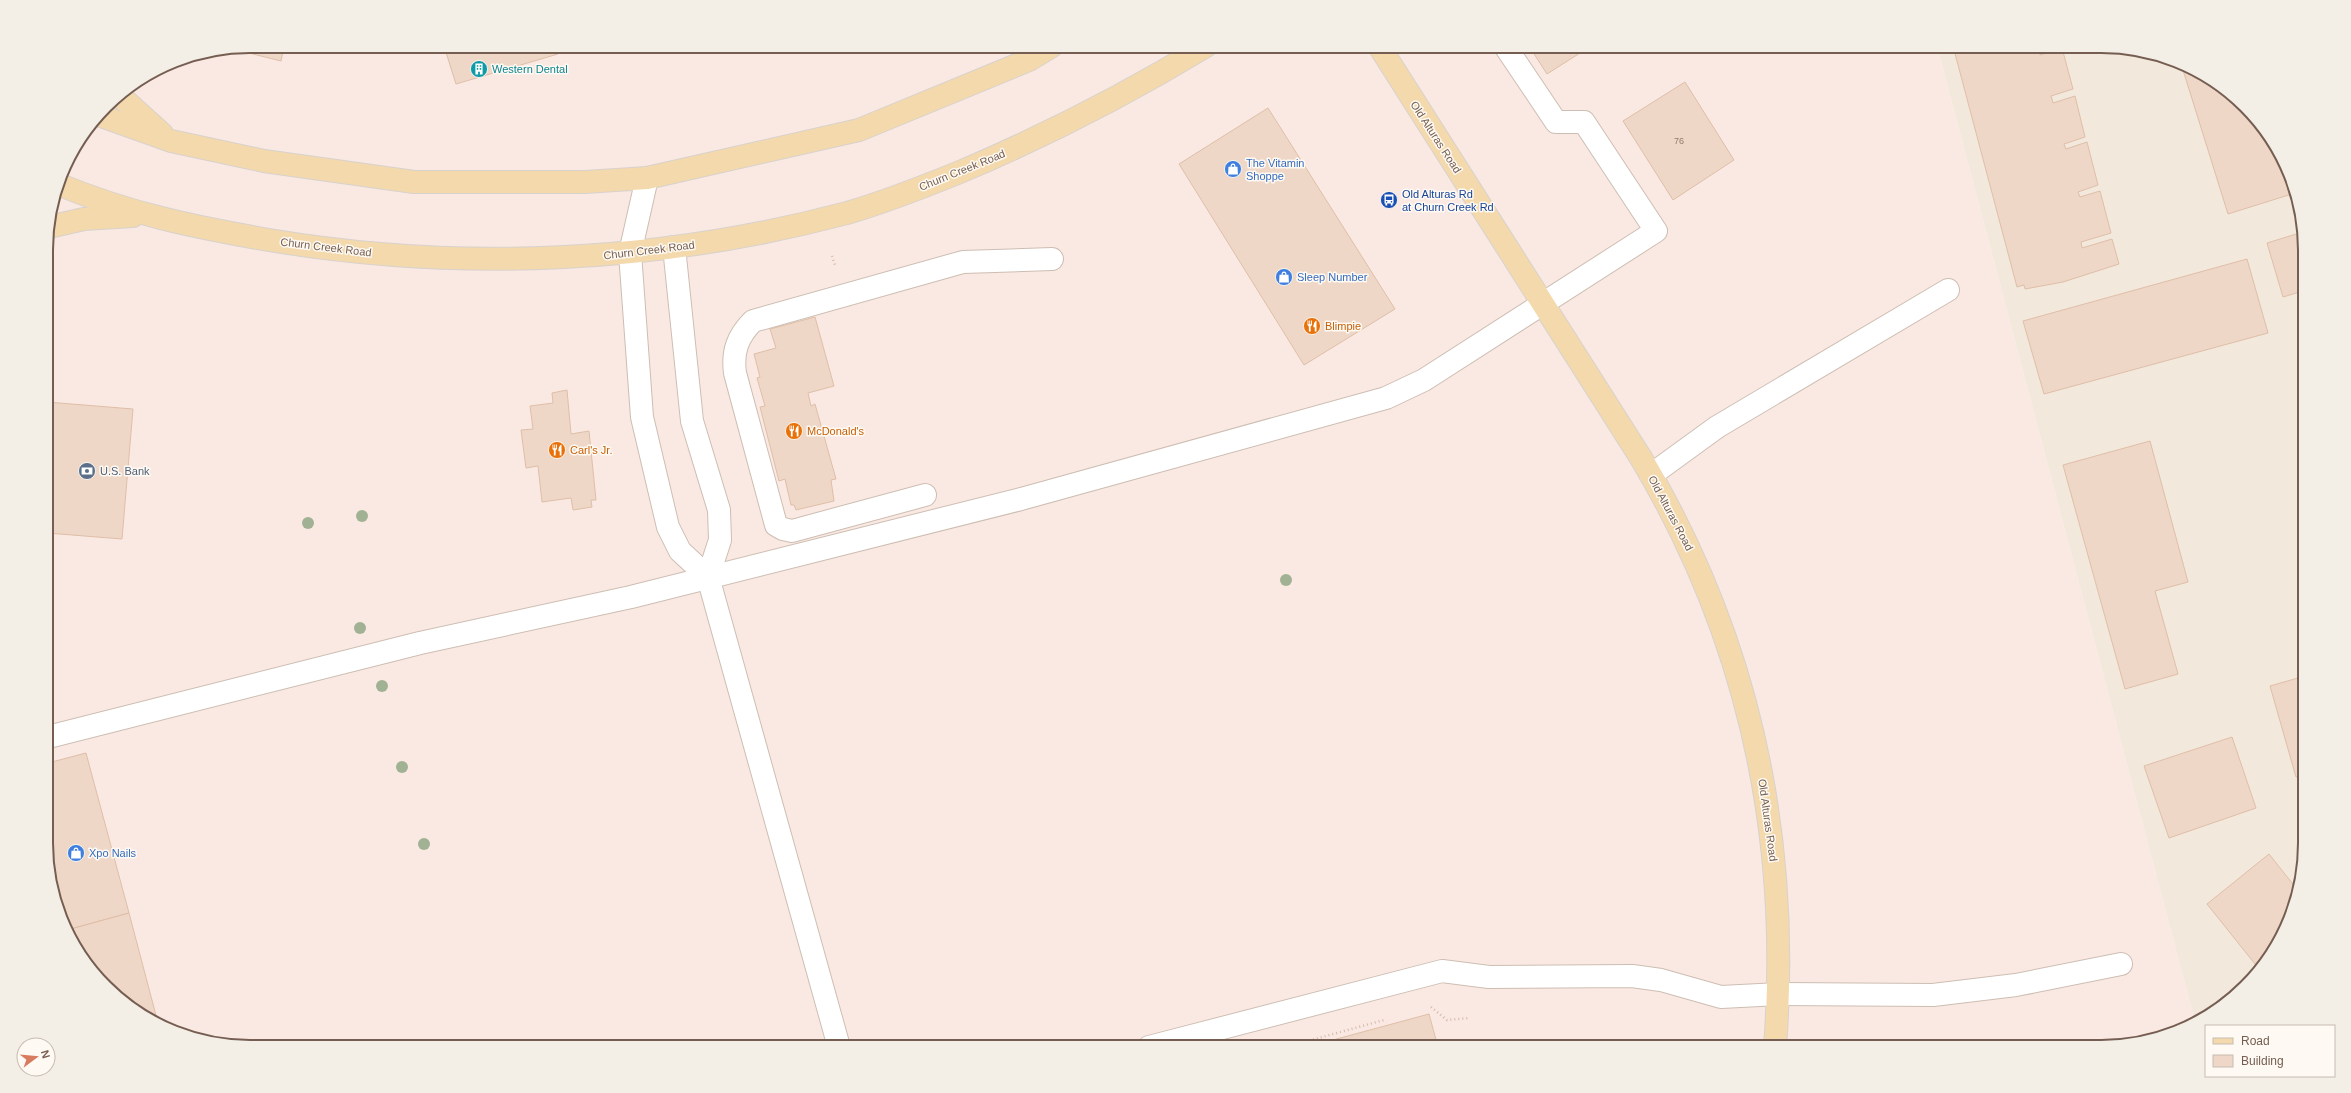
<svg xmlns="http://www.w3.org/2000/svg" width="2351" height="1093" font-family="Arial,sans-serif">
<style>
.residential{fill:#f2e8db}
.commercial{fill:#fae9e2}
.building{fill:#eed7c7;stroke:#dfbea8}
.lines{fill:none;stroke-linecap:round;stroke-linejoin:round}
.minor-casing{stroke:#cdbeb3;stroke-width:24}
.major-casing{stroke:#d8d2ce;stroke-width:24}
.path{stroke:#d4baa9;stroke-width:2.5;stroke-dasharray:1 3;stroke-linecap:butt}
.minor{stroke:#fff;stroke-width:22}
.major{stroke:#f3d9ac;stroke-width:22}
.tree{fill:#a1b193}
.labels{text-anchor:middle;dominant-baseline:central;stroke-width:3;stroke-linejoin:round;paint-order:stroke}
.number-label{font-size:9px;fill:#937c6e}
.culture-label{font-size:11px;fill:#0d838f;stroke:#fefaf3;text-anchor:start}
.street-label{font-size:11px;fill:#755e51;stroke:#fefaf3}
.shop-label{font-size:11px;fill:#366cbe;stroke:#fefaf3;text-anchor:start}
.transit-label{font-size:11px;fill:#164399;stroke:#fefaf3;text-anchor:start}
.food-label{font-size:11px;fill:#c56008;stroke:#fefaf3;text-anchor:start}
.service-label{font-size:11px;fill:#4e5e75;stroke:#fefaf3;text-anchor:start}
.rim{fill:none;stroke:#755e51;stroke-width:2}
</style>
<rect width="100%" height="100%" fill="#fbf6ed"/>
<!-- residential -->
<path class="residential" d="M1937,46H2101L2179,62L2225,88L2290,172L2303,224L2305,843L2289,921L2254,977L2214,1012L2195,1022Z"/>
<!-- commercial -->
<path class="commercial" d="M250,46H1937L2195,1022L2167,1036L2114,1047H250L172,1031L126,1005L88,967L61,921L48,870L46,237L67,160L115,97L172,61Z"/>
<!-- building -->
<g class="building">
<path d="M250,46H284L281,61L233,49Z"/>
<path d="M444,46H556L558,54L456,84Z"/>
<path d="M1529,46H1591L1547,74Z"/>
<path d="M1953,46H2045L2038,48L2040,55L2062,48L2073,89L2051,96L2053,103L2075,96L2085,137L2064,144L2066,149L2087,142L2098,185L2078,192L2080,197L2100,191L2111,233L2081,242L2082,248L2112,239L2119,264L2063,282L2025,289L2024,285L2017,287Z"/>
<path d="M2190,68L2225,88L2263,126L2290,172L2295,193L2228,214L2183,70Z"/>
<path d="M1685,82L1734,160L1673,200L1623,121Z"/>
<path d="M1268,108L1395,309L1304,365L1179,164Z"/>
<path d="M2303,232V291L2283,297L2267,243Z"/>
<path d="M2247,259L2268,333L2044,394L2023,321Z"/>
<path d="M815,317L834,386L808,393L811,406L815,404L836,479L831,480L834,501L796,510L794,505H791L785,479L779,481L760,407L765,406L757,378L760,377L754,354L776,348L770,329Z"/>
<path d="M567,390L571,434L589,431L596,500H591L592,507L573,510L571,498L542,502L538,466L526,468L521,430L533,429L530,406L553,403L552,393Z"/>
<path d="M47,402L133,409L122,539L47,533Z"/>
<path d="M2150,441L2188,582L2155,591L2178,674L2125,689L2063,465Z"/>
<path d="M2305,676V775L2296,777L2270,686Z"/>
<path d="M2232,737L2256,808L2169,838L2144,766Z"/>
<path d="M86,753L129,913L67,930L61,921L48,870V763Z"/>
<path d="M2305,836V843L2303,852L2300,837Z"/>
<path d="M2269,854L2296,888L2289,921L2259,969L2207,904Z"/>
<path d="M129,913L158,1023L126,1005L88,967L67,930Z"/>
<path d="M1429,1014L1438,1047H1307Z"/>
</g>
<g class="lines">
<!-- minor casing -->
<g class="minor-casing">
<g id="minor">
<path d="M647,178L630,253L642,417L668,527L680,551L708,577L839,1047"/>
<path d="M674,247L692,421L719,510L720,540L708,577"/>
<path d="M1651,475L1717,427L1948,290"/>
<path d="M925,495L792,531L783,529L776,525L735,373C732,351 738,336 753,321L963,262L1052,259"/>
<path d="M48,737L420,643L631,597L1021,499L1386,398L1424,380L1656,231L1584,122H1556L1505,46"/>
<path d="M1149,1047L1442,971L1489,977L1632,976L1661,980L1721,997L1779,994L1933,995L2016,985L2121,964"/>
</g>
</g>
<!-- major casing -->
<g class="major-casing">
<g id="major">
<path d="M1379,46L1641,458C1749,639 1791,837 1775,1047"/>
<path d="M119,95L162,134"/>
<path d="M101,116L171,141L264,161L414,182H585L647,178L859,130L1029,60L1052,46"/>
<path d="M60,185C131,214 194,227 269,240C462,272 658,263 847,213C885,202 923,187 960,172C1045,136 1127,94 1206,46"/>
<path d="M49,227L84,219L133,216"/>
</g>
</g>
<!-- path -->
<g class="path">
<path d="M832,256L835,265L833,266"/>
<path d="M1431,1007L1447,1020L1469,1018"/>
<path d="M1286,1047L1384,1020"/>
</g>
<!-- minor -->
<use href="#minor" class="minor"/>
<!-- major -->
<use href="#major" class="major"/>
</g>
<!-- trees -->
<g class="tree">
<circle cx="362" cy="516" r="6"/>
<circle cx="308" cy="523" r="6"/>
<circle cx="1286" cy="580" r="6"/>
<circle cx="360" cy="628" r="6"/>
<circle cx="382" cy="686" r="6"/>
<circle cx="402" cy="767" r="6"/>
<circle cx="424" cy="844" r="6"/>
</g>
<!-- icons -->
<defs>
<g id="building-disc" transform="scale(0.9)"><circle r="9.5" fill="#0f9aa8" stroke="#fefaf3"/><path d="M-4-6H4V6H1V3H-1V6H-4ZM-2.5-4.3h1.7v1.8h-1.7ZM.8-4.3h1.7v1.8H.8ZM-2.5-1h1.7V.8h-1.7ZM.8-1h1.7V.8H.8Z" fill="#fff"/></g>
<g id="shop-disc" transform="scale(0.9)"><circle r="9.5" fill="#3f7fe0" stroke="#fefaf3"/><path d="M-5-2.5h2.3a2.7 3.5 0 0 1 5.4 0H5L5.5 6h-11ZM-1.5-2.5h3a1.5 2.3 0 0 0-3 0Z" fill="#fff"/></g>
<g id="bus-disc" transform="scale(0.9)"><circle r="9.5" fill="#1a4fb4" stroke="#fefaf3"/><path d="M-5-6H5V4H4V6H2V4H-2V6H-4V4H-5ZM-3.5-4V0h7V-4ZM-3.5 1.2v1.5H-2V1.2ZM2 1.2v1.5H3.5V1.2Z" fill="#fff"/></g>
<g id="restaurant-disc" transform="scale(0.9)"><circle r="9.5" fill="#e8710a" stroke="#fefaf3"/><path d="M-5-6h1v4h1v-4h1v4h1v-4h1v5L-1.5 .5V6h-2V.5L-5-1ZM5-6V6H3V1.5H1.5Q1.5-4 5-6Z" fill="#fff"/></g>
<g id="bank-disc" transform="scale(0.9)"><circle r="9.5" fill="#5c6f8a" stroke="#fefaf3"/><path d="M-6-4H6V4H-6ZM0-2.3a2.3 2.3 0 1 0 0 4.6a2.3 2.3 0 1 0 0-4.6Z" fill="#fff"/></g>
</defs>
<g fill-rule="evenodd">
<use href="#building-disc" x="479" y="69"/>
<use href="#shop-disc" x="1233" y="169"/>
<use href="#bus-disc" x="1389" y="200"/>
<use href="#shop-disc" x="1284" y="277"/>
<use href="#restaurant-disc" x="1312" y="326"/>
<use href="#restaurant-disc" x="794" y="431"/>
<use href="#restaurant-disc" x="557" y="450"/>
<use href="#bank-disc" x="87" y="471"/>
<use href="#shop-disc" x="76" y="853"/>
</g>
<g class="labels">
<!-- number labels -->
<g class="number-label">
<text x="1679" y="141">76</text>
</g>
<!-- culture labels -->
<g class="culture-label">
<text x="492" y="69">Western Dental</text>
</g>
<!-- street labels -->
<g class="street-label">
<text transform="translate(1436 137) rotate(57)">Old Alturas Road</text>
<text transform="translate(962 170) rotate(-22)">Churn Creek Road</text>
<text transform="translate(326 247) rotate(7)">Churn Creek Road</text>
<text transform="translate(649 250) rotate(-7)">Churn Creek Road</text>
<text transform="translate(1671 513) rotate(62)">Old Alturas Road</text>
<text transform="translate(1768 820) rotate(82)">Old Alturas Road</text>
</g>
<!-- shop labels -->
<g class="shop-label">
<text x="1246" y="163">The Vitamin<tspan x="1246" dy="13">Shoppe</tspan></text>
<text x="1297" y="277">Sleep Number</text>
<text x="89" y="853">Xpo Nails</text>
</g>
<!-- transit labels -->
<g class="transit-label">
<text x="1402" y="194">Old Alturas Rd<tspan x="1402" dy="13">at Churn Creek Rd</tspan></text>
</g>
<!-- food labels -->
<g class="food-label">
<text x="1325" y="326">Blimpie</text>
<text x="807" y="431">McDonald's</text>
<text x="570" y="450">Carl's Jr.</text>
</g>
<!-- service labels -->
<g class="service-label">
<text x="100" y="471">U.S. Bank</text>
</g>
</g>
<!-- crop -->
<path d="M0 0H2351V1093H0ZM250 53H2101A197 197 0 0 1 2298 250V843A197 197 0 0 1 2101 1040H250A197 197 0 0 1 53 843V250A197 197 0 0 1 250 53Z" fill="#f3eee6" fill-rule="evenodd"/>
<path class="rim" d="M250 53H2101A197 197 0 0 1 2298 250V843A197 197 0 0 1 2101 1040H250A197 197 0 0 1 53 843V250A197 197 0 0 1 250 53Z"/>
<!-- legend -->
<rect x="2205" y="1025" width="130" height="52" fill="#fefaf3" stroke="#c7bcb2"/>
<rect x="2213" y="1038" width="20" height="6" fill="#f3d9ac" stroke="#c7bcb2"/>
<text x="2241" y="1045" font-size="12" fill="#755e51">Road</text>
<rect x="2213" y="1055" width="20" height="12" fill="#eed7c7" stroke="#c7bcb2"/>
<text x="2241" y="1065" font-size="12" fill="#755e51">Building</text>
<!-- north arrow -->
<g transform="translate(36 1057) rotate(74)"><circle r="19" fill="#fefaf3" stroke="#c7bcb2"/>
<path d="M0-3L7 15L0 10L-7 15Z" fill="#d97b5e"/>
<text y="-6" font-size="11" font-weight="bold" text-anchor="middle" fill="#755e51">N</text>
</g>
</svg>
